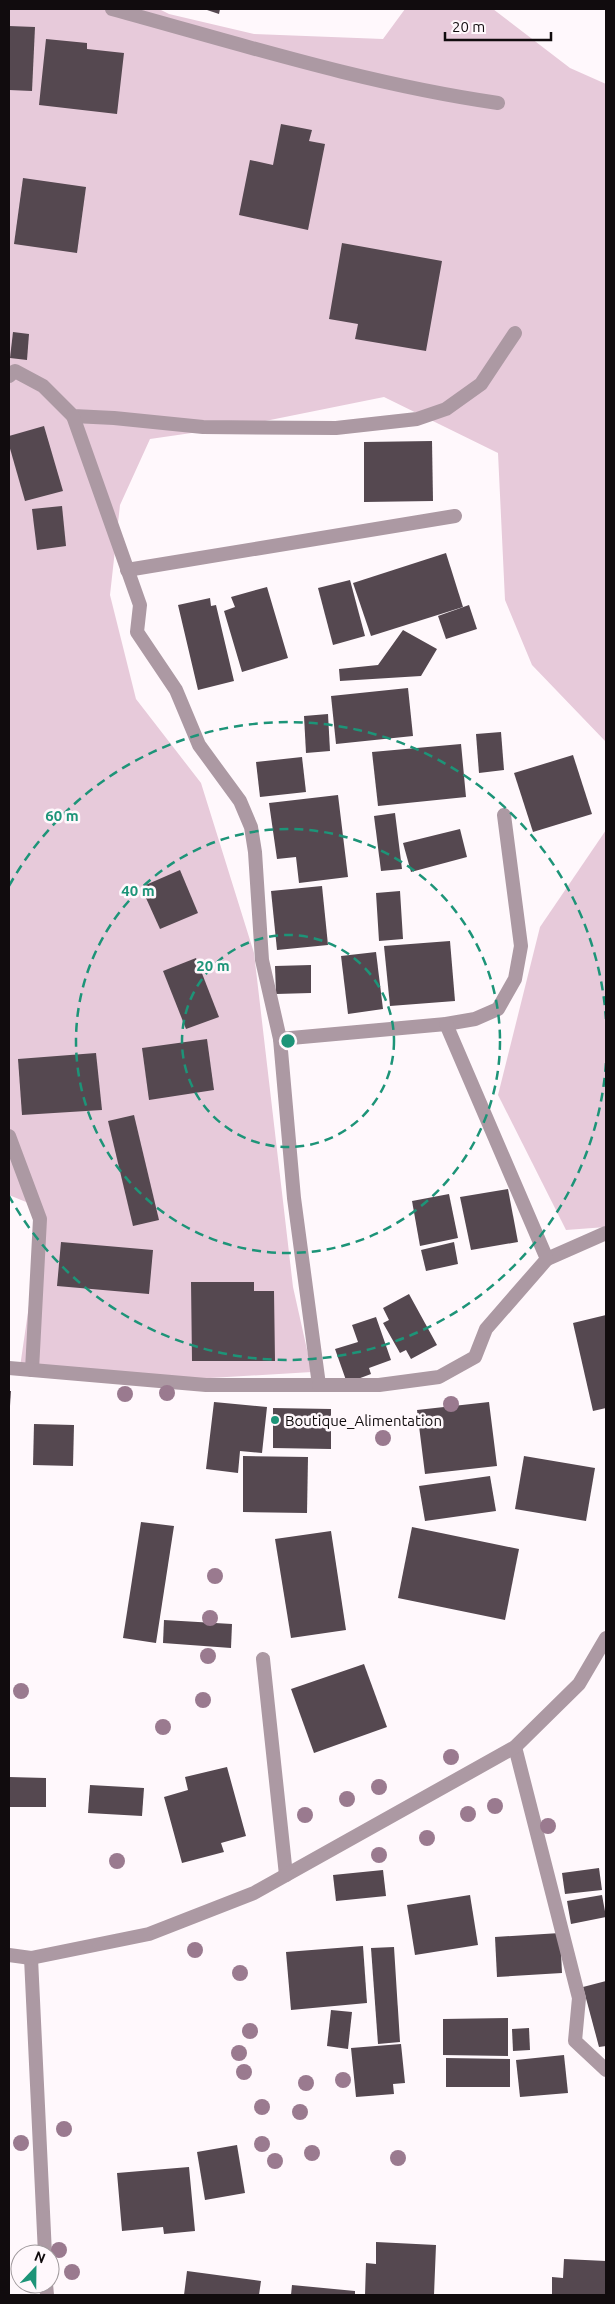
<svg xmlns="http://www.w3.org/2000/svg" width="615" height="2304" font-family="Ubuntu,sans-serif">
<style>
.green{fill:#e7cada}
.building{fill:#554850}
.lines{fill:none;stroke-linecap:round;stroke-linejoin:round}
.minor{stroke:#ac99a3;stroke-width:14}
.tertiary{stroke:#ac99a3;stroke-width:14}
.tree{fill:#9a7a8f}
.ring{fill:none;stroke:#1d9478;stroke-width:2.5;stroke-dasharray:9 6}
.poi-dot{fill:#1d9478;stroke:#fff8fc;stroke-width:2}
.labels{text-anchor:middle;dominant-baseline:central;stroke-width:5;stroke-linejoin:round;paint-order:stroke}
.poi-label{font-size:15px;fill:#110c0e;stroke:#fff8fc;text-anchor:start}
.centre{fill:#1d9478;stroke:#fff8fc;stroke-width:2.5}
.ring-label{font-size:15px;text-anchor:middle;font-weight:bold;fill:#1d9478;stroke:#fff8fc;stroke-width:5;stroke-linejoin:round;paint-order:stroke}
</style>
<rect width="100%" height="100%" fill="#fff8fc"/>
<!-- green -->
<g class="green">
<path d="M9,9H159L169,14L254,34L383,39L405,9H493L570,68L606,84V742L532,665L505,600L498,453L384,397L240,426L150,439L120,505L110,595L136,699L201,783L254,953L293,1287L312,1372L177,1380L20,1367L43,1209L9,1195Z"/>
<path d="M606,830V1227L566,1230L498,1095L540,927Z"/>
</g>
<!-- building -->
<g class="building">
<path d="M204,9H220L219,14Z"/>
<path d="M9,26L35,27L32,91L9,90Z"/>
<path d="M46,39L87,43V49L124,53L117,114L39,105Z"/>
<path d="M281,124L312,130L309,141L325,144L308,230L239,215L250,160L273,165Z"/>
<path d="M23,178L86,187L77,253L14,244Z"/>
<path d="M342,243L442,261L426,351L355,339L358,324L329,319Z"/>
<path d="M13,332L29,334L27,360L10,358Z"/>
<path d="M44,426L63,491L25,501L9,445V436Z"/>
<path d="M432,441L433,501L364,502V442Z"/>
<path d="M62,506L66,546L37,550L32,509Z"/>
<path d="M446,553L463,607L371,636L353,583Z"/>
<path d="M350,580L365,636L333,645L318,588Z"/>
<path d="M267,587L288,658L242,672L224,611L235,607L231,597Z"/>
<path d="M210,598L211,606L216,605L234,681L198,690L178,605Z"/>
<path d="M469,605L477,629L446,639L438,616Z"/>
<path d="M403,630L437,649L421,676L340,681L339,669L378,665Z"/>
<path d="M408,688L413,736L336,744L331,696Z"/>
<path d="M328,714L330,751L306,753L304,716Z"/>
<path d="M501,732L504,770L479,773L476,734Z"/>
<path d="M461,744L466,797L378,806L372,752Z"/>
<path d="M573,755L592,814L533,832L514,773Z"/>
<path d="M302,757L306,792L260,797L256,762Z"/>
<path d="M338,795L348,877L299,883L296,857L277,859L269,803Z"/>
<path d="M395,813L402,869L381,871L374,816Z"/>
<path d="M460,829L467,857L411,872L403,843Z"/>
<path d="M180,870L198,913L160,929L141,887Z"/>
<path d="M322,886L328,945L277,950L271,891Z"/>
<path d="M400,891L403,939L379,941L376,893Z"/>
<path d="M450,941L455,1001L390,1006L384,946Z"/>
<path d="M376,952L383,1009L348,1014L341,956Z"/>
<path d="M196,958L219,1017L186,1029L163,971Z"/>
<path d="M311,965V993L276,994L275,966Z"/>
<path d="M207,1039L214,1090L149,1100L142,1048Z"/>
<path d="M96,1053L102,1110L22,1115L18,1059Z"/>
<path d="M134,1115L159,1220L133,1226L108,1121Z"/>
<path d="M508,1189L518,1242L471,1250L460,1197Z"/>
<path d="M449,1194L458,1238L420,1246L412,1201Z"/>
<path d="M61,1242L153,1250L149,1294L57,1286Z"/>
<path d="M454,1242L458,1264L426,1271L421,1250Z"/>
<path d="M191,1282H254V1291H274L275,1361H192Z"/>
<path d="M409,1294L437,1345L411,1359L406,1350L400,1353L383,1323L389,1320L383,1308Z"/>
<path d="M606,1315V1408L593,1411L573,1323Z"/>
<path d="M376,1317L391,1360L369,1368L371,1374L347,1383L335,1349L358,1342L352,1325Z"/>
<path d="M9,1391H11L10,1406H9Z"/>
<path d="M214,1402L267,1407L262,1453L240,1451L238,1473L206,1469Z"/>
<path d="M489,1402L497,1466L425,1474L417,1410Z"/>
<path d="M273,1408L331,1409V1449L273,1448Z"/>
<path d="M34,1424L74,1425L73,1466L33,1465Z"/>
<path d="M243,1456L308,1457L307,1513L243,1512Z"/>
<path d="M524,1456L595,1468L586,1521L515,1509Z"/>
<path d="M490,1476L496,1511L425,1521L419,1486Z"/>
<path d="M141,1522L174,1526L156,1643L123,1638Z"/>
<path d="M412,1527L519,1549L505,1620L398,1598Z"/>
<path d="M331,1531L346,1630L291,1638L275,1539Z"/>
<path d="M164,1620L232,1624L231,1648L163,1643Z"/>
<path d="M364,1664L387,1727L314,1753L291,1689Z"/>
<path d="M227,1767L246,1836L221,1843L224,1852L182,1863L164,1797L188,1790L185,1777Z"/>
<path d="M9,1777L46,1778V1807H9Z"/>
<path d="M90,1785L144,1788L142,1816L88,1813Z"/>
<path d="M599,1868L602,1890L565,1894L562,1873Z"/>
<path d="M383,1870L386,1896L336,1901L333,1875Z"/>
<path d="M470,1895L478,1945L415,1955L407,1905Z"/>
<path d="M602,1895L606,1917L571,1924L567,1901Z"/>
<path d="M560,1933L562,1973L497,1977L495,1937Z"/>
<path d="M363,1946L367,2003L291,2010L286,1952Z"/>
<path d="M394,1947L400,2042L378,2044L371,1948Z"/>
<path d="M606,1981V2046L599,2047L583,1987Z"/>
<path d="M331,2010L352,2012L348,2049L327,2046Z"/>
<path d="M508,2018V2056L443,2055V2019Z"/>
<path d="M529,2028L530,2050L513,2051L512,2029Z"/>
<path d="M401,2044L405,2083L393,2084L394,2094L356,2097L351,2048Z"/>
<path d="M564,2055L568,2093L520,2097L516,2060Z"/>
<path d="M446,2058L510,2059V2087H446Z"/>
<path d="M237,2145L245,2193L205,2200L197,2152Z"/>
<path d="M189,2167L195,2231L164,2234L163,2227L122,2231L117,2173Z"/>
<path d="M376,2242L436,2245L434,2295H365L366,2263L376,2264Z"/>
<path d="M564,2259L606,2261V2295H552V2277L563,2278Z"/>
<path d="M187,2271L261,2281L259,2295H184Z"/>
<path d="M292,2285L355,2291V2295H291Z"/>
</g>
<g class="lines">
<!-- minor -->
<g class="minor">
<path d="M112,9C240,44 366,84 498,103"/>
<path d="M9,376L15,371L43,386L73,416L114,418L203,427L336,428L417,419L446,409L481,384L515,333"/>
<path d="M127,570L455,516"/>
<path d="M280,1039L446,1024L475,1019L498,1009L515,979L521,946L504,815"/>
<path d="M9,1136L40,1219L32,1370"/>
<path d="M547,1259L606,1233"/>
<path d="M9,1368L206,1385H319L294,1198L280,1039L262,960L255,852L251,827L240,801L199,745L176,690L137,632L140,605L73,416"/>
<path d="M319,1385H379L439,1377L475,1357L486,1329L547,1259L446,1024"/>
<path d="M263,1659L286,1875"/>
<path d="M515,1747L579,1998L575,2041L606,2070"/>
<path d="M31,1958L45,2254"/>
<path d="M46,2284L47,2295"/>
</g>
<!-- tertiary -->
<path class="tertiary" d="M9,1955L31,1958L149,1934L254,1893L515,1747L579,1684L606,1638"/>
</g>
<!-- trees -->
<g class="tree">
<circle cx="167" cy="1393" r="8"/>
<circle cx="125" cy="1394" r="8"/>
<circle cx="451" cy="1404" r="8"/>
<circle cx="383" cy="1438" r="8"/>
<circle cx="215" cy="1576" r="8"/>
<circle cx="210" cy="1618" r="8"/>
<circle cx="208" cy="1656" r="8"/>
<circle cx="21" cy="1691" r="8"/>
<circle cx="203" cy="1700" r="8"/>
<circle cx="163" cy="1727" r="8"/>
<circle cx="451" cy="1757" r="8"/>
<circle cx="379" cy="1787" r="8"/>
<circle cx="347" cy="1799" r="8"/>
<circle cx="495" cy="1806" r="8"/>
<circle cx="468" cy="1814" r="8"/>
<circle cx="305" cy="1815" r="8"/>
<circle cx="548" cy="1826" r="8"/>
<circle cx="427" cy="1838" r="8"/>
<circle cx="379" cy="1855" r="8"/>
<circle cx="117" cy="1861" r="8"/>
<circle cx="195" cy="1950" r="8"/>
<circle cx="240" cy="1973" r="8"/>
<circle cx="250" cy="2031" r="8"/>
<circle cx="239" cy="2053" r="8"/>
<circle cx="244" cy="2072" r="8"/>
<circle cx="343" cy="2080" r="8"/>
<circle cx="306" cy="2083" r="8"/>
<circle cx="262" cy="2107" r="8"/>
<circle cx="300" cy="2112" r="8"/>
<circle cx="64" cy="2129" r="8"/>
<circle cx="21" cy="2143" r="8"/>
<circle cx="262" cy="2144" r="8"/>
<circle cx="312" cy="2153" r="8"/>
<circle cx="398" cy="2158" r="8"/>
<circle cx="275" cy="2161" r="8"/>
<circle cx="59" cy="2250" r="8"/>
<circle cx="72" cy="2272" r="8"/>
</g>
<!-- distance rings -->
<g class="ring">
<circle cx="288" cy="1041" r="106"/>
<circle cx="288" cy="1041" r="212"/>
<path d="M606 1063A319 319 0 0 1 9 1196M9 886A319 319 0 0 1 606 1019"/>
</g>
<!-- markers -->
<circle class="poi-dot" cx="275" cy="1420" r="5"/>
<g class="labels">
<!-- poi labels -->
<g class="poi-label">
<text x="285" y="1420">Boutique_Alimentation</text>
</g>
</g>
<circle cx="288" cy="1041" r="8" class="centre"/>
<g class="ring-label">
<text x="62" y="821">60 m</text>
<text x="138" y="896">40 m</text>
<text x="213" y="971">20 m</text>
</g>
<!-- border -->
<rect width="615" height="2304" fill="none" stroke="#110c0e" stroke-width="20"/>
<!-- north arrow -->
<g transform="translate(35 2269) rotate(22)"><circle r="24" fill="#fff8fc" stroke="#a09a9d"/>
<path d="M0-4L9 19L0 12L-9 19Z" fill="#1d9478"/>
<text y="-8" font-size="14" font-weight="bold" text-anchor="middle" fill="#110c0e">N</text>
</g>
<!-- scale -->
<path d="M445 32v8h106v-8" fill="none" stroke="#110c0e" stroke-width="2.5"/>
<text x="452" y="32" font-size="15" fill="#110c0e" stroke="#fff8fc" stroke-width="4" paint-order="stroke">20 m</text>
</svg>
